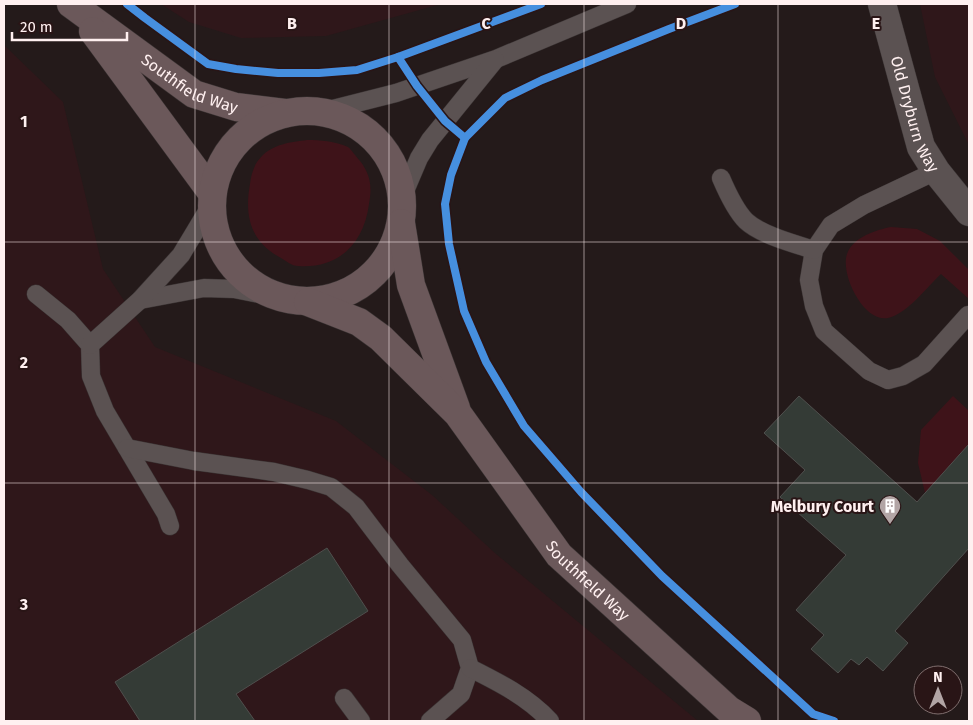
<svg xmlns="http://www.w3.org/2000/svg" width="973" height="725" font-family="'Fira Sans',sans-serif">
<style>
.built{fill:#2f171a}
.green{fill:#3e1319}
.building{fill:#343b36;stroke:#4f4f4d}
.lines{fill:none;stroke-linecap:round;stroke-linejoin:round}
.lane-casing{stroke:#3b3434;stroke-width:19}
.street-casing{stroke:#3b3434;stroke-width:29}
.highway-casing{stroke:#3b3434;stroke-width:29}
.lane{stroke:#5b5252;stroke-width:18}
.street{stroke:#5b5252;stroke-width:28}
.highway{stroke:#6b585a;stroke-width:28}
.cycleway-casing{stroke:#291516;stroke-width:11}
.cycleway{stroke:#468fdf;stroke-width:8}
.grid{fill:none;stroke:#fff0f0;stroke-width:1;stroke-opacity:0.55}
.labels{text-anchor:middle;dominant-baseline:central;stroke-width:4;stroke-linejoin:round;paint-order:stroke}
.street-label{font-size:16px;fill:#fff0f0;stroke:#291516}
.poi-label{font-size:16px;font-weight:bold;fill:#fff0f0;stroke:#291516;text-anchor:end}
.grid-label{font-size:16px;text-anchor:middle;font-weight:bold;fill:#fff0f0;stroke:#291516;stroke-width:4;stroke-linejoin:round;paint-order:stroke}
</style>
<rect width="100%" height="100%" fill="#241a1a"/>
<!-- built -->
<g class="built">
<path d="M161,4H441L326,36L241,38L189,22Z"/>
<path d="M920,4H969V145L935,77Z"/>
<path d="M4,45L63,102L103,269L155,347L336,421L432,495L496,554L698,721H4Z"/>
</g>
<!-- green -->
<g class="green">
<path d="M307,140C320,140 335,141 348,147C352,150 356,157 360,161C371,175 372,187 369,204C364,243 339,269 298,266C292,266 286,261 281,258C251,242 244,217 250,184C251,175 254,164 261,157C273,144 291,142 307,140Z"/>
<path d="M891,227L917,229L940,241L969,270V299L941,274C927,287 907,314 888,318C864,323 840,275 847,254C853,237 876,230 891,227Z"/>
<path d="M953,396L969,411V444L925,493L918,463L921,430Z"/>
</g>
<!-- building -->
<g class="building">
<path d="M799,396L917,502L969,444V548L895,631L908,643L883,671L867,657L859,665L851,659L838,673L811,649L824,635L796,610L846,555L780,497L805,470L764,433Z"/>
<path d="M327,548L368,611L236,694L255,721H140L115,682Z"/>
</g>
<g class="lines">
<!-- lane casing -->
<g class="lane-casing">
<g id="lane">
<path d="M321,112L396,93L496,59L627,4"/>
<path d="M936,171L864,205L831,225L814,250L809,280L814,306L824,331L869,371L888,380L903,376L924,364L968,315"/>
<path d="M721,178C727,192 735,210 746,221C761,235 795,244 814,250"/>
<path d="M402,198L419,158L430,140L495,60"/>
<path d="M36,294L68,320L90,345L91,376L105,411L166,514L170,526"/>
<path d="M140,300L204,288L234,289L275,297"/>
<path d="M90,345L140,300L181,255L211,205"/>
<path d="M127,448L194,461L274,472L308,480L331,487L356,507L400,565L462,640L470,668L461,694L430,721"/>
<path d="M470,668C498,682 528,697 550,721"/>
<path d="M344,698L361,721"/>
</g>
</g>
<!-- street casing -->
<g class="street-casing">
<g id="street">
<path id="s1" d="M882,4L921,147L936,171L969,212"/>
</g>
</g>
<!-- highway casing -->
<g class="highway-casing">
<g id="highway">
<path id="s2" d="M71,4L194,94L236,107L285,113"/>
<path d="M93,31L212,193"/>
<circle cx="307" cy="206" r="95"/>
<path d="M401,223L411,285L456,408"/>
<path id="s3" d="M308,302L359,322L381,338L458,414L559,555L729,710L747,721"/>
</g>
</g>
<!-- lane -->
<use href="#lane" class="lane"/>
<!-- street -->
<use href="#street" class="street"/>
<!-- highway -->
<use href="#highway" class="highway"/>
<!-- cycleway casing -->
<g class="cycleway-casing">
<g id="cycleway">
<path d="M127,4L145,18L208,64L236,69L278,73H319L357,70L398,57L541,4"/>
<path d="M735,4L669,29L542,80L505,98L465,138L451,175L445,204L449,244L464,311L486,362L524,426L581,492L662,576L813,714L834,721"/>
<path d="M398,57L417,86L445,121L465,138"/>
</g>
</g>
<!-- cycleway -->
<use href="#cycleway" class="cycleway"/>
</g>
<!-- grid -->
<path class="grid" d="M195,4V721M389,4V721M584,4V721M778,4V721M4,242H969M4,483H969"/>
<!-- icons -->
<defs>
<g id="building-pin" transform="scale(1.125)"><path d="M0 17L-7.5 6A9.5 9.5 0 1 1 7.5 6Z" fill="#b2a5a5" stroke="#291516"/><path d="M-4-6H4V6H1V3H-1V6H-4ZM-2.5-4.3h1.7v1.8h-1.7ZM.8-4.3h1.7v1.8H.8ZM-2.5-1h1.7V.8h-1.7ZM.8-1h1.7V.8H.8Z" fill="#fff"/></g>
</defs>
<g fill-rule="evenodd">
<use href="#building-pin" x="890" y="506"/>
</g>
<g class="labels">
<!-- street labels -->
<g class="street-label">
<text stroke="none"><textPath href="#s2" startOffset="144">Southfield Way</textPath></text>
<text stroke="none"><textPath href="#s1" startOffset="115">Old Dryburn Way</textPath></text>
<text stroke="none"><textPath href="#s3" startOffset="402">Southfield Way</textPath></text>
</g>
<!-- poi labels -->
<g class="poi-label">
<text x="874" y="506">Melbury Court</text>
</g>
</g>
<g class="grid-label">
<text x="292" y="29">B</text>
<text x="486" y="29">C</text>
<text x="681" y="29">D</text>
<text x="876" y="29">E</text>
<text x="24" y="127">1</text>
<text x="24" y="368">2</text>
<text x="24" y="610">3</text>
</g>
<!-- border -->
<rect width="973" height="725" fill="none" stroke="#fff0f0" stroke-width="10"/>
<!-- north arrow -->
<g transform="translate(938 690)"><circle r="24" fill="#291516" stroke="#7f6d6d"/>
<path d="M0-4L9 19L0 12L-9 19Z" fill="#b2a5a5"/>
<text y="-8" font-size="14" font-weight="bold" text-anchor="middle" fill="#fff0f0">N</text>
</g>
<!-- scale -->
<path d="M12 32v8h115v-8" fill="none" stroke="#fff0f0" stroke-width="2.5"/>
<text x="20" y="32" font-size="15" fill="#fff0f0" stroke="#291516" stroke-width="4" paint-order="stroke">20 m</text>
</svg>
